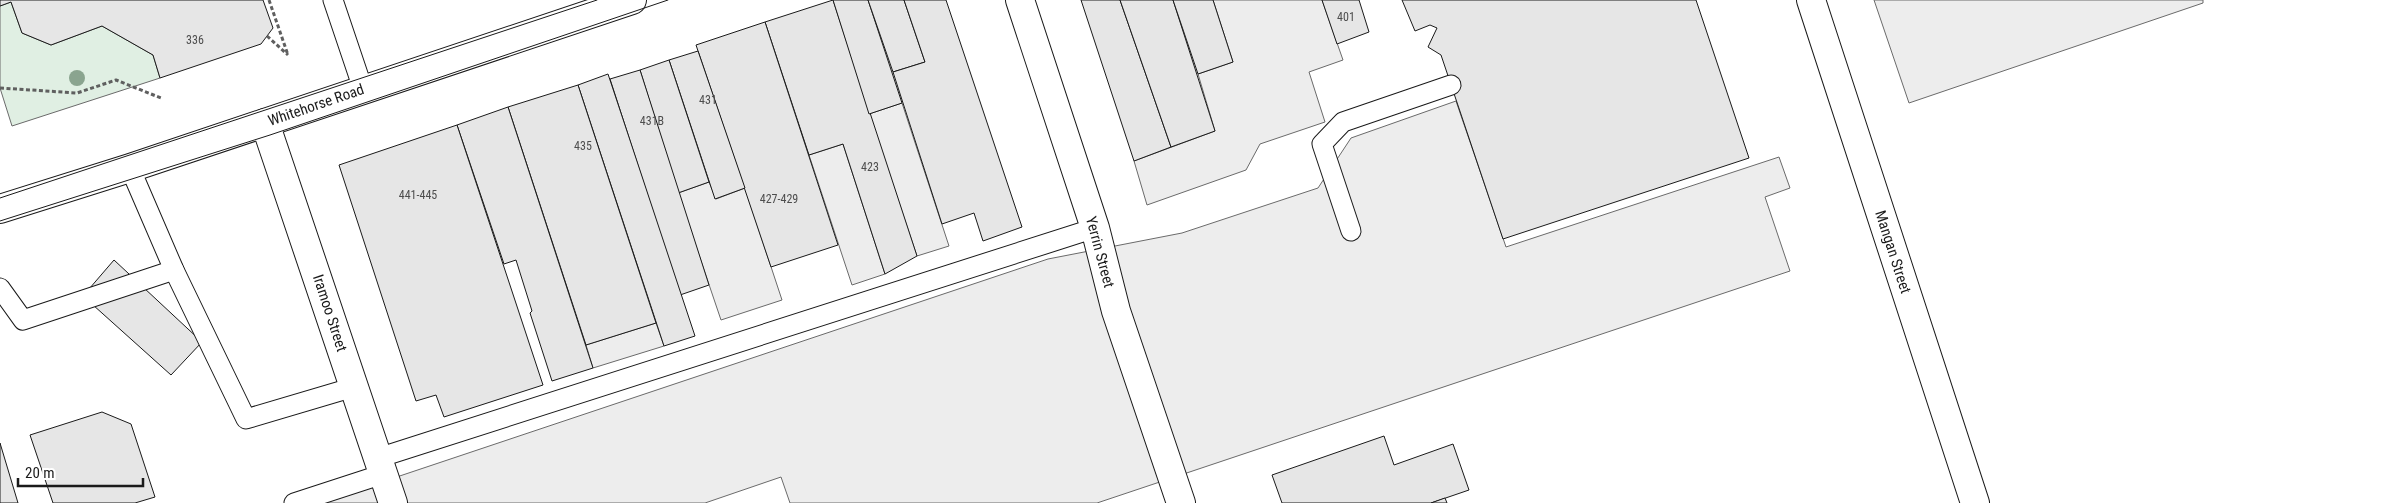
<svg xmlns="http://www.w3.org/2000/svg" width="2388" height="503" font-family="'Roboto Condensed',sans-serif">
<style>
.green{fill:#e0efe3;stroke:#6a6a6a}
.parking{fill:#ededed;stroke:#6a6a6a}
.building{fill:#e6e6e6;stroke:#1a1a1a}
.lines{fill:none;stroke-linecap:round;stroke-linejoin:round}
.service-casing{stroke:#1a1a1a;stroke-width:21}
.minor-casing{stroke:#1a1a1a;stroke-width:30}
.tertiary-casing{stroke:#1a1a1a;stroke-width:30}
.primary-casing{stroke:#1a1a1a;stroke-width:30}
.path{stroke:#5f5f5f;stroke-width:3;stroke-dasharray:4 2.5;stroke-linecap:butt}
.service{stroke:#fff;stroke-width:19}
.minor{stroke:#fff;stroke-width:28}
.tertiary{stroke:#fff;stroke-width:28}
.primary{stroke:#fff;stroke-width:28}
.tram{stroke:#1a1a1a;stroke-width:1}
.tree{fill:#8aa48f}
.labels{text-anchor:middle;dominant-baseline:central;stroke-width:4;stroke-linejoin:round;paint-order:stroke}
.number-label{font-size:12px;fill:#4d4d4d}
.street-label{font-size:15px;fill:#1a1a1a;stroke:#fff}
</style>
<rect width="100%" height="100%" fill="#fff"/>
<!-- green -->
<path class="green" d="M11,2L22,33L51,45L102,26L153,55L160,78L12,126L0,88V6Z"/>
<!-- parking -->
<g class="parking">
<path d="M1213,0H1322L1343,60L1309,72L1325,122L1260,144L1246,170L1147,205L1134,161L1215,131L1198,74L1233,62Z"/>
<path d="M1874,0H2203V3L1909,103Z"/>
<path d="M1456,101L1506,247L1779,157L1790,188L1765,197L1790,271L1097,503H790L781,477L705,503H319L1048,259L1182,233L1318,188L1351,138Z"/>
<path d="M902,103L949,246L917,256L869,114Z"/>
<path d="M843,144L885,274L852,285L809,155Z"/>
<path d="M709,182L716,199L745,188L782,300L721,320L678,193Z"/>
<path d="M656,323L664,346L593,368L586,345Z"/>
</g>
<!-- building -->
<g class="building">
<path d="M0,0H263L273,28L261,44L160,78L153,55L102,26L51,45L22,33L11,2L0,6Z"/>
<path d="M833,0L917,256L885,274L843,144L809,155L765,22Z"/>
<path d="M833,0H868L902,103L869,114Z"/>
<path d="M868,0H904L925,62L893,72Z"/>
<path d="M904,0H946L1022,227L983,241L974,213L942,224L893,72L925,62Z"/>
<path d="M1081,0H1120L1171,147L1134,161Z"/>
<path d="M1120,0H1173L1215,131L1171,147Z"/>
<path d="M1173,0H1213L1233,62L1198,74Z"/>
<path d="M1322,0H1359L1369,32L1337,44Z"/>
<path d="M1402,0H1696L1749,158L1503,239L1441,55L1428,47L1437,28L1430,25L1415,31Z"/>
<path d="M765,22L838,245L771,267L696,45Z"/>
<path d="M698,51L745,188L715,199L669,60Z"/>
<path d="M669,60L709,182L678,193L640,70Z"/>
<path d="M640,70L709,285L680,295L610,79Z"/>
<path d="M608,74L695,336L664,346L578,85Z"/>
<path d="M578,85L656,323L586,345L508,107Z"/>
<path d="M508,107L593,368L552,381L530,313L532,311L516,260L504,264L457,125Z"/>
<path d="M457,125L543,385L444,417L436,395L416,401L339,165Z"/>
<path d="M114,260L202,342L171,375L83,296Z"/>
<path d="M102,412L131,424L155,497L135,503H53L30,435Z"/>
<path d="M1384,436L1394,465L1453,444L1469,490L1431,503H1282L1272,475Z"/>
<path d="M0,443L18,503H0Z"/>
<path d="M1445,498L1447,503H1431Z"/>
</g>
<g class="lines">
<!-- service casing -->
<g class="service-casing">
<g id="service">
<path d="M333,0L363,89"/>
<path d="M130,168L174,270L246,419L354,387"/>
<path d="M1351,231L1322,144L1343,122L1451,85"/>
<path d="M0,288L23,320L174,270"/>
<path d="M378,458L1095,228"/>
<path d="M294,503L383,474"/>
</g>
</g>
<!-- minor casing -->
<g class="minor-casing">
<g id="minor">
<path d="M1811,0L1975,503"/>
<path d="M265,123L393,503"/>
</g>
</g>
<!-- tertiary casing -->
<g class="tertiary-casing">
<path id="tertiary" d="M1020,0L1095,228L1116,311L1181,503"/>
</g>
<!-- primary casing -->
<g class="primary-casing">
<path id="primary" d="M0,209L130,168L632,0"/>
</g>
<!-- path -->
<g class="path">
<path d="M269,0L288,55"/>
<path d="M267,36L288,55"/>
<path d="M0,88L77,93L116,80L161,98"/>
</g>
<!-- service -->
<use href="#service" class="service"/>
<!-- minor -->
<use href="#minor" class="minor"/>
<!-- tertiary -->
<use href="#tertiary" class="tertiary"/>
<!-- primary -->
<use href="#primary" class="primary"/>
<!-- tram -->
<g class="tram">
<path d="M0,198L597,0"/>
<path d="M0,221L270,135L668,0"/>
</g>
</g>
<!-- trees -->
<circle class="tree" cx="77" cy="78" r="8"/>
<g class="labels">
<!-- number labels -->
<g class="number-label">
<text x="1346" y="17">401</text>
<text x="195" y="40">336</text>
<text x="708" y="100">431</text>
<text x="652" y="121">431B</text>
<text x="583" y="146">435</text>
<text x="870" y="167">423</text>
<text x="418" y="195">441-445</text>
<text x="779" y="199">427-429</text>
</g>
<!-- street labels -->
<g class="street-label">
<text transform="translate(316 105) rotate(-19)">Whitehorse Road</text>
<text transform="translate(1100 252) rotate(75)">Yerrin Street</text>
<text transform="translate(1893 252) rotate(72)">Mangan Street</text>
<text transform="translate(330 313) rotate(72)">Iramoo Street</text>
</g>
</g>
<!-- scale -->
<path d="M18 478v8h125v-8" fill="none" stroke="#1a1a1a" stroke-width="2.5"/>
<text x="25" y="478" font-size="15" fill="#1a1a1a" stroke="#ffffff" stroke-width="4" paint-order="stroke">20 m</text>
</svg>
